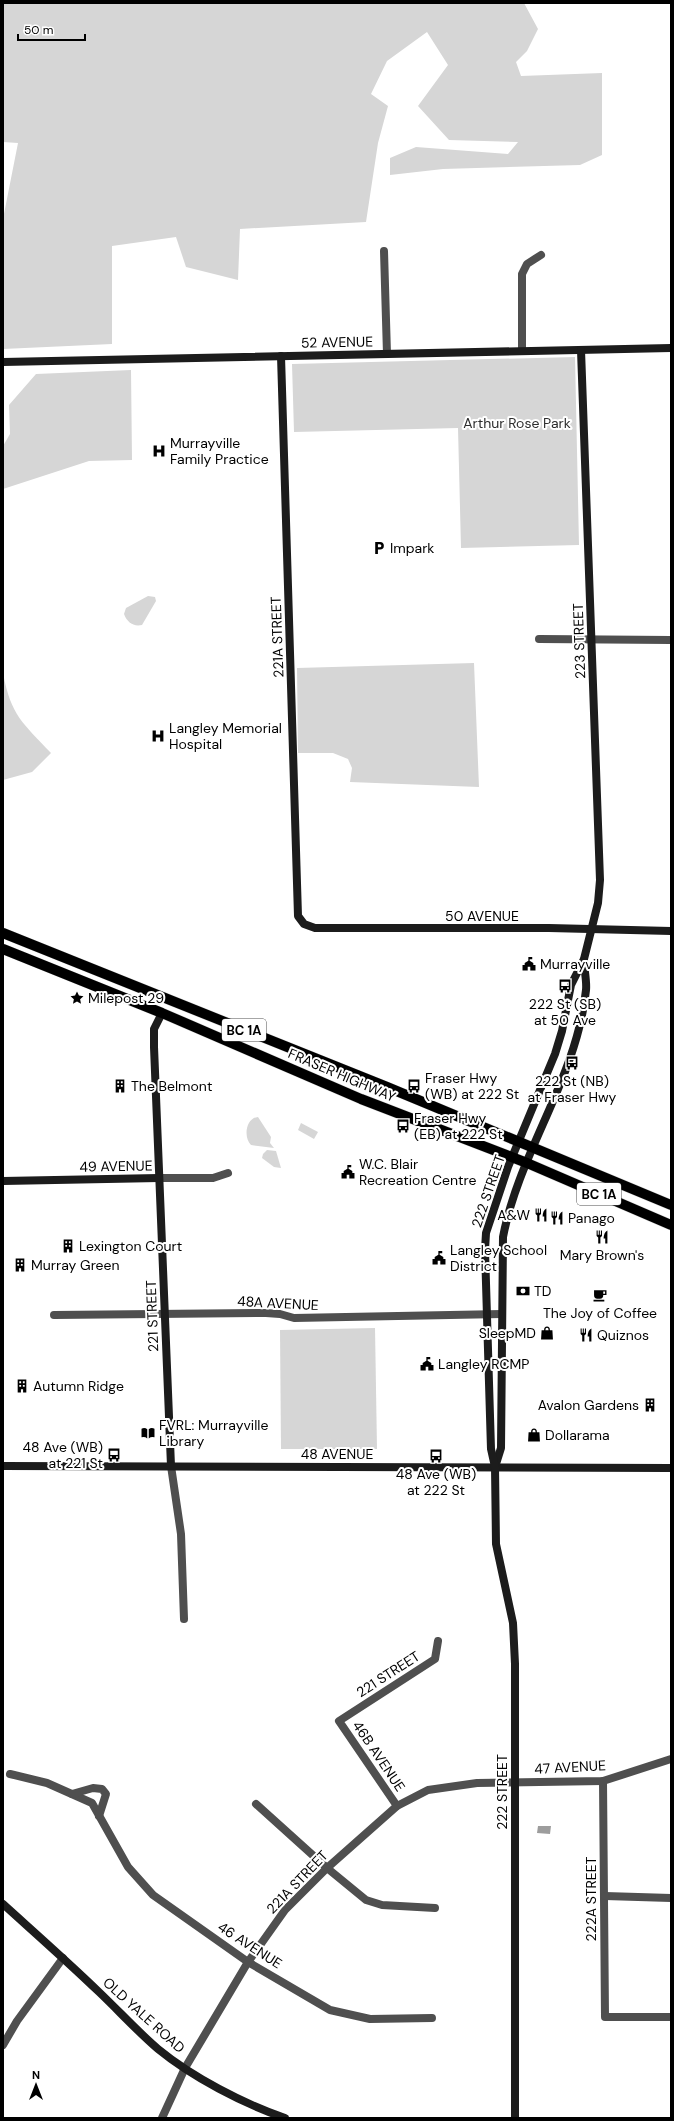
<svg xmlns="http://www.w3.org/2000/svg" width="674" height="2121" font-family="'DM Sans',sans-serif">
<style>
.green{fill:#d6d6d6}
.water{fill:#9d9d9d}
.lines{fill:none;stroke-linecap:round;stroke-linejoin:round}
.primary-casing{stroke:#dbdbdb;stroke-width:11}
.street{stroke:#4f4f4f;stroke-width:8}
.secondary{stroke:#1c1c1c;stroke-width:8}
.primary{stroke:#000;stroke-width:10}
.labels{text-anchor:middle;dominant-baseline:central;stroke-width:4;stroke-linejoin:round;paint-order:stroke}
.shield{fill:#fff;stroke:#4c4c4c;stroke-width:1}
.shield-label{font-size:13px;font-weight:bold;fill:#000}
.street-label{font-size:14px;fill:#000;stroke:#fff}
.park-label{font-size:14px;fill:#2d2d2d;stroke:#fff}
.poi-label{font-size:14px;fill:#000;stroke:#fff;text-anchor:start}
</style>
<rect width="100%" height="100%" fill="#fff"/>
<!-- green -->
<g class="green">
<path d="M3,3H524L538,29L527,51L516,62L521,76L602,73V155L580,165L443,169L390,175V158L416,147L508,154L518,142L449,140L418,106L448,65L427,32L387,61L371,94L388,106L378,143L366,222L240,229L238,280L186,267L176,237L112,246V344L3,349V219L18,143L3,142Z"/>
<path d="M575,357L579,545L461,548L458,428L294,432L292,364Z"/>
<path d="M131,370L132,460L89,461L3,489V446L10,434L9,405L36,374Z"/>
<path d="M148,596L155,597L156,601L142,625C133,627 127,622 124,614L126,608Z"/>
<path d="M474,663L479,787L350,782L352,768L348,759L333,753H298L297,668Z"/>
<path d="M3,673C11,716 23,723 51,753L32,772L3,780Z"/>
<path d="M258,1117L271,1137L270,1143L274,1148L251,1145C243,1137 246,1118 258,1117Z"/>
<path d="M301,1123L318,1132L314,1139L298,1130Z"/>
<path d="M267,1150L276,1151L281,1168L274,1167L262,1158L263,1154Z"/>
<path d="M375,1328L377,1449H281L280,1330Z"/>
</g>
<!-- water -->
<path class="water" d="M538,1826H551L550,1834L537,1833Z"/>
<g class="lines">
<!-- primary casing -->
<g class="primary-casing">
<g id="primary">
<path d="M3,933L387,1087L671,1205"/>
<path d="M3,949L162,1013L361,1099L527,1163L671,1225"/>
</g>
</g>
<!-- street -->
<g class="street">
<path d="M384,251L387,354"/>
<path d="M522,351V274L527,264L541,255"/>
<path d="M539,639L671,640"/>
<path d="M159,1178H213L228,1173"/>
<path d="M54,1315L266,1313L280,1314L294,1318L502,1314"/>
<path d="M171,1466L181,1534L184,1619"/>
<path d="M10,1774L47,1783L92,1803L128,1867L153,1895L248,1962L330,2010L370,2019L432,2018"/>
<path d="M603,1781L605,2017H671"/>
<path d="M72,1794L93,1788L102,1789L106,1794L99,1816"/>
<path d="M256,1804L327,1868L366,1900L382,1905L435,1908"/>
<path d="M397,1806L339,1721L435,1659L438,1641"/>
<path d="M605,1896L671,1898"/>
<path d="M3,2045L17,2021L63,1958"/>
<path d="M162,2118L185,2068L248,1962L285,1910L327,1868L397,1806L428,1790L477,1783L603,1781L671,1759"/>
</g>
<!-- secondary -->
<g class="secondary">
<path d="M281,356L298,916L304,924L315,928H549L671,931"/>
<path d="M3,362L671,348"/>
<path d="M162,1013L154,1029V1047L171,1466"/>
<path d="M3,1181L159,1178"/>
<path d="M3,1466L671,1468"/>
<path d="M495,1467L501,1448L503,1237C519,1152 577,1078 586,990C587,981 584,970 584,960"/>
<path d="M3,1904C35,1933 68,1962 99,1992C119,2011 137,2031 158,2049C192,2077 244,2104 285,2118"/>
<path d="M515,2118V1664L513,1623L496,1544L495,1467L491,1449L485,1250L486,1233L508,1167L555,1054L562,1031L571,985L584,959L598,903L600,880L581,350"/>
</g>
<!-- primary -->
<use href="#primary" class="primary"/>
</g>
<!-- icons -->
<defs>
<g id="hospital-bare" transform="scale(1.08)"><path d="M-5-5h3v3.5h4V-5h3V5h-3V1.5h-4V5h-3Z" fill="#000" stroke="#fff" stroke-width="2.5" paint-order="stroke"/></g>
<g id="parking-bare" transform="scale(1.08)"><path d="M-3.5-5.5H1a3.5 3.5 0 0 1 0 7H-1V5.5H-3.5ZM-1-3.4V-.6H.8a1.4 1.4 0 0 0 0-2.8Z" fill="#000" stroke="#fff" stroke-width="2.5" paint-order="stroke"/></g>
<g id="civic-bare" transform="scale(1.08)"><path d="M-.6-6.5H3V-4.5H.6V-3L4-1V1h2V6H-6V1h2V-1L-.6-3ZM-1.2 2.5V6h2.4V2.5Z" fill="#000" stroke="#fff" stroke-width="2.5" paint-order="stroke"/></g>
<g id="bus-bare" transform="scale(1.08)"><path d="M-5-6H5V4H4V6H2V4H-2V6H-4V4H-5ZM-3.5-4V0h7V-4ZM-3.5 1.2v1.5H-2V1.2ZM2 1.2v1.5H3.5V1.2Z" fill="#000" stroke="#fff" stroke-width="2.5" paint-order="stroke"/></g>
<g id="sight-bare" transform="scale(1.08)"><path d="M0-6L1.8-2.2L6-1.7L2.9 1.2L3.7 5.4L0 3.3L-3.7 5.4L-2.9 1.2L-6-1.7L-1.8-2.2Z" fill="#000" stroke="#fff" stroke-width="2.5" paint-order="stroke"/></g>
<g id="building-bare" transform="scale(1.08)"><path d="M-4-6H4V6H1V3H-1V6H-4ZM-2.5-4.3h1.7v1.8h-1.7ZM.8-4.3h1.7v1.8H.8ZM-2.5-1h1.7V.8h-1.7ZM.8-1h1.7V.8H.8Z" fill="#000" stroke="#fff" stroke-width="2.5" paint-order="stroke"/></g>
<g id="restaurant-bare" transform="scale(1.08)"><path d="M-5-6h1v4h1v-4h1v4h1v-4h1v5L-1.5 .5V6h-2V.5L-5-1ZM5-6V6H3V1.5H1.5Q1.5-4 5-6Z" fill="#000" stroke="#fff" stroke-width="2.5" paint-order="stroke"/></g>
<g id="bank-bare" transform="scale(1.08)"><path d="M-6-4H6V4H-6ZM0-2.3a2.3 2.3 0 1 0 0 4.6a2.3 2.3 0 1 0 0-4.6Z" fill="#000" stroke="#fff" stroke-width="2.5" paint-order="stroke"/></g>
<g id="cafe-bare" transform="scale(1.08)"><path d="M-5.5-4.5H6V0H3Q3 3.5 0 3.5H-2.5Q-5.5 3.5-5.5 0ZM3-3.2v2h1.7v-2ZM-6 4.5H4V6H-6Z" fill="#000" stroke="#fff" stroke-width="2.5" paint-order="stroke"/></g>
<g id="shop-bare" transform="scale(1.08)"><path d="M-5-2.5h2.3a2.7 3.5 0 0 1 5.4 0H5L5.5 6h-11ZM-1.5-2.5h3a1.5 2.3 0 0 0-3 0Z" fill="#000" stroke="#fff" stroke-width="2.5" paint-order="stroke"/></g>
<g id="library-bare" transform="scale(1.08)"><path d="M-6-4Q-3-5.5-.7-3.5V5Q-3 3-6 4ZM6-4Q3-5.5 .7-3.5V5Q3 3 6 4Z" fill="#000" stroke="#fff" stroke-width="2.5" paint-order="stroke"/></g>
</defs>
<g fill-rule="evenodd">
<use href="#hospital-bare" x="159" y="451"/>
<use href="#parking-bare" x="379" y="548"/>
<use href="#hospital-bare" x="158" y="736"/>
<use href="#civic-bare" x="529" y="964"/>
<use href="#bus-bare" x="565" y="986"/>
<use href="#sight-bare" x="77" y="998"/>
<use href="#bus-bare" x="572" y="1063"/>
<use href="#building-bare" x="120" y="1086"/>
<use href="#bus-bare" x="414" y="1086"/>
<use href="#bus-bare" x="403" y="1126"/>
<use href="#civic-bare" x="348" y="1172"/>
<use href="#restaurant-bare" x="541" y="1215"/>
<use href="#restaurant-bare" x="557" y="1218"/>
<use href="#restaurant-bare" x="602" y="1237"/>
<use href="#building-bare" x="68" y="1246"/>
<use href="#civic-bare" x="439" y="1258"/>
<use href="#building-bare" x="20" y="1265"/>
<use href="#bank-bare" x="523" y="1291"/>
<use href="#cafe-bare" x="600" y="1295"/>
<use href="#shop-bare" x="547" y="1333"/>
<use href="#restaurant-bare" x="586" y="1335"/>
<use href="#civic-bare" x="427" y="1364"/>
<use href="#building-bare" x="22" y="1386"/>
<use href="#building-bare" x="650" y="1405"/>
<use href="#library-bare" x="148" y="1433"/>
<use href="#shop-bare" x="534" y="1435"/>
<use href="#bus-bare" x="114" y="1455"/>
<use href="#bus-bare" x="436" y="1456"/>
</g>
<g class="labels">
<!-- shield labels -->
<g class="shield">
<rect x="222" y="1019" width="44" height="22" rx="3"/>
<rect x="577" y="1183" width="44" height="22" rx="3"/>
</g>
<g class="shield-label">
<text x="244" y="1030">BC 1A</text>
<text x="599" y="1194">BC 1A</text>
</g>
<!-- street labels -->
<g class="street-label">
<text transform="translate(337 342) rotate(-1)">52 AVENUE</text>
<text transform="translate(277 637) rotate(-92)">221A STREET</text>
<text transform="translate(579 641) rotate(-92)">223 STREET</text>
<text x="482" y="916">50 AVENUE</text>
<text transform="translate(342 1075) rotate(23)">FRASER HIGHWAY</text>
<text transform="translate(116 1166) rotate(-1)">49 AVENUE</text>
<text transform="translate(488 1191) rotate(-71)">222 STREET</text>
<text transform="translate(278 1303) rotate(3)">48A AVENUE</text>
<text transform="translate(152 1316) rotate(-92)">221 STREET</text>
<text x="337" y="1454">48 AVENUE</text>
<text transform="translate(388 1674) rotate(-33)">221 STREET</text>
<text transform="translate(379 1756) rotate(56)">46B AVENUE</text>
<text transform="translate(570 1767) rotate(-3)">47 AVENUE</text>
<text transform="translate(502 1792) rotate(-90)">222 STREET</text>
<text transform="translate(297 1882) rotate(-46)">221A STREET</text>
<text transform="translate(591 1899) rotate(-90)">222A STREET</text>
<text transform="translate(250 1945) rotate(33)">46 AVENUE</text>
<text transform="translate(144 2015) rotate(42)">OLD YALE ROAD</text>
</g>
<!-- park labels -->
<g class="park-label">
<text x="517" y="423">Arthur Rose Park</text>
</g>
<!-- poi labels -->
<g class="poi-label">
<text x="170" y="443">Murrayville<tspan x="170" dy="16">Family Practice</tspan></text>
<text x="390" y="548">Impark</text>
<text x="169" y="728">Langley Memorial<tspan x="169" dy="16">Hospital</tspan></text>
<text x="540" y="964">Murrayville</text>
<text x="88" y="998">Milepost 29</text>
<text x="565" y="1004" text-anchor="middle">222 St (SB)<tspan x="565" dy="16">at 50 Ave</tspan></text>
<text x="425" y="1078">Fraser Hwy<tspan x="425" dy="16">(WB) at 222 St</tspan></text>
<text x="572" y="1081" text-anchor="middle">222 St (NB)<tspan x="572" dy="16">at Fraser Hwy</tspan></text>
<text x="131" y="1086">The Belmont</text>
<text x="414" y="1118">Fraser Hwy<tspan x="414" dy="16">(EB) at 222 St</tspan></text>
<text x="359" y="1164">W.C. Blair<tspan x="359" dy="16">Recreation Centre</tspan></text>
<text x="530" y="1215" text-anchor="end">A&amp;W</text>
<text x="568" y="1218">Panago</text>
<text x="79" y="1246">Lexington Court</text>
<text x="450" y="1250">Langley School<tspan x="450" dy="16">District</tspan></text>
<text x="602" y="1255" text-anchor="middle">Mary Brown's</text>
<text x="31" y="1265">Murray Green</text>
<text x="534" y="1291">TD</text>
<text x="600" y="1313" text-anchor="middle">The Joy of Coffee</text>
<text x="536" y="1333" text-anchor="end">SleepMD</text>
<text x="597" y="1335">Quiznos</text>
<text x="438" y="1364">Langley RCMP</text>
<text x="33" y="1386">Autumn Ridge</text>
<text x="639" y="1405" text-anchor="end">Avalon Gardens</text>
<text x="159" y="1425">FVRL: Murrayville<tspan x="159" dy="16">Library</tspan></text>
<text x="545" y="1435">Dollarama</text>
<text x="103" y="1447" text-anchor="end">48 Ave (WB)<tspan x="103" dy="16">at 221 St</tspan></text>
<text x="436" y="1474" text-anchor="middle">48 Ave (WB)<tspan x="436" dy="16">at 222 St</tspan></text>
</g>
</g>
<!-- border -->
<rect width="674" height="2121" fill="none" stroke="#000000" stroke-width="8"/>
<!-- north arrow -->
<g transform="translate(36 2085)" stroke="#ffffff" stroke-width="3" paint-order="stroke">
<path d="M0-3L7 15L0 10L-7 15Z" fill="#000000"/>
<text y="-6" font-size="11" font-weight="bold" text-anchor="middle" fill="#000000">N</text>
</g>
<!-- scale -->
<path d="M18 34v6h67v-6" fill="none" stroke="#000000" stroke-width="2"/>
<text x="24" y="34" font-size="12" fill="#000000" stroke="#ffffff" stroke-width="3" paint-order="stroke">50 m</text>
</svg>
